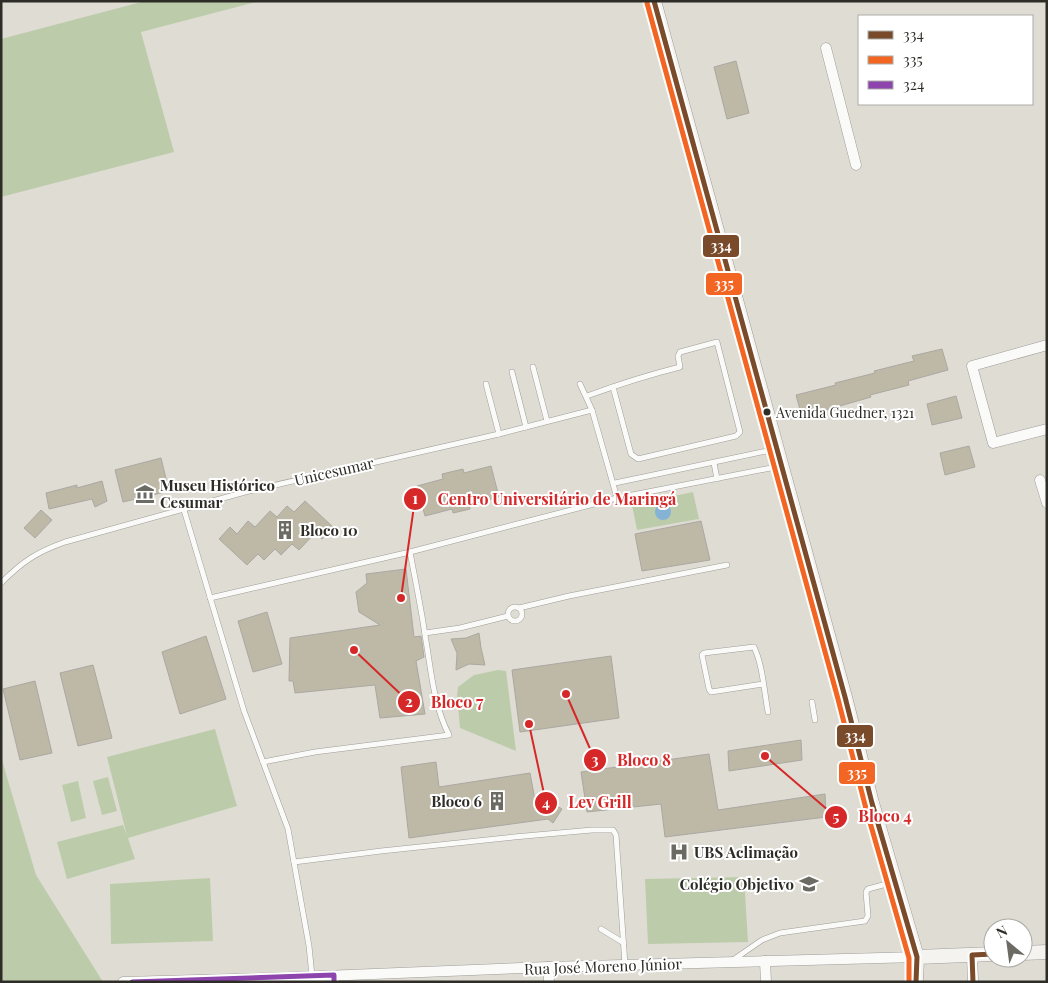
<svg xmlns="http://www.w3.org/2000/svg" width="1048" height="983" font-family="'Playfair Display',serif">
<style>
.green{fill:#bcccaa}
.water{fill:#85b3d5}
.building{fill:#beb9a6;stroke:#aaa8a2}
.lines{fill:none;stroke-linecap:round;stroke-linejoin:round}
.lane-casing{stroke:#9e9c96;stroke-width:6}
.street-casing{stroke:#9e9c96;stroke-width:11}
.secondary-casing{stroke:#9e9c96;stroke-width:15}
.lane{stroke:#fafaf9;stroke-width:5}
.street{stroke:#fafaf9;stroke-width:10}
.secondary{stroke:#f5f3f0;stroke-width:14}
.bus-1-casing{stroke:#fff;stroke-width:9}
.bus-2-casing{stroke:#fff;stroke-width:9}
.bus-3-casing{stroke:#fff;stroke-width:9}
.bus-1{stroke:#7a4b2a;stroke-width:5}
.bus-2{stroke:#f26522;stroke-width:5}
.bus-3{stroke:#8e44ad;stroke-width:5}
.bus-dot{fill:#2d2c26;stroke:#fff;stroke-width:2}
.labels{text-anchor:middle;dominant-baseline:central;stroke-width:4;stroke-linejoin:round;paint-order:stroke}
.bus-label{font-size:14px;fill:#2d2c26;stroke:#fff;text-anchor:start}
.street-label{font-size:15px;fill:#2d2c26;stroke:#fff}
.poi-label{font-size:15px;font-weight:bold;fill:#2d2c26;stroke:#fff;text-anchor:start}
.leader{fill:none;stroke:#d62828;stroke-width:2}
.callout-dot{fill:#d62828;stroke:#fff;stroke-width:2}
.mark-label{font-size:15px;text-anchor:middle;font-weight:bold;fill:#fff}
.callout-label{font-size:16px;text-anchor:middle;font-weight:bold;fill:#d62828;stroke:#fff;stroke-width:4;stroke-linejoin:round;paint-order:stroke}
.line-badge{stroke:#fff;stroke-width:2}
.badge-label{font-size:14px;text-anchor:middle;font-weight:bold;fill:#fff}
</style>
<rect width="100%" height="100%" fill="#dfdcd4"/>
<!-- green -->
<g class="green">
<path d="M145,1H260L141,32L174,152L1,197V39Z"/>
<path d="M693,492L699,519L637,530L632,505Z"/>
<path d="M498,670L506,671L516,751L460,728L457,696L458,687L474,675Z"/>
<path d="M215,729L237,806L128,838L135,859L67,879L57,842L123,825L127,836L107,757Z"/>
<path d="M1,757L36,875L103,982H1Z"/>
<path d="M108,777L117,811L102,815L93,781Z"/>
<path d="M78,781L86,818L71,822L62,785Z"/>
<path d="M744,877L748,942L648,944L645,879Z"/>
<path d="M210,878L213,941L111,944L110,884Z"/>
</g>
<!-- water -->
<circle class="water" cx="663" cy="512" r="8"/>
<!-- building -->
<g class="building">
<path d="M736,61L749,113L727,119L714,67Z"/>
<path d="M942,349L948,370L908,381L909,385L870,395L871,397L802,417L796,395L836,385L835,383L875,373L874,371L914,361L912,356Z"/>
<path d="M956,396L962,418L932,425L927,404Z"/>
<path d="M969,446L975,467L945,475L940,453Z"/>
<path d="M161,458L169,491L123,502L115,470Z"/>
<path d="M491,466L499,497L469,505L470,509L453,513L452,509L425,516L417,486L443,479L442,474L463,469L464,473Z"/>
<path d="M102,481L107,501L95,507L92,499L49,509L46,493L77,485V488Z"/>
<path d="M305,501L333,527L322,539L315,533L299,550L292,544L281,555L275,549L264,560L258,554L247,565L219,539L230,527L237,534L248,521L255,527L270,511L277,517L287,506L294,512Z"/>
<path d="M41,510L52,520L35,538L24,528Z"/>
<path d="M701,521L710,560L642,571L635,534Z"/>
<path d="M406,569L414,637L421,636L424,657L416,661L425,714L380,718L375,685L295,693L293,681H289L290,638L380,625L359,612L356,592L367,583L366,574Z"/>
<path d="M267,612L282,664L253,672L238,621Z"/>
<path d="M479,633L481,648L485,665L469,664L456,670L457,653L451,639L466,638Z"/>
<path d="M206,636L226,699L180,714L162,652Z"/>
<path d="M611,656L619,718L520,732L512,670Z"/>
<path d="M93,665L112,738L78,746L60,673Z"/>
<path d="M35,681L52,753L20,760L3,689Z"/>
<path d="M801,740L802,760L729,771L728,751Z"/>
<path d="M709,754L718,810L825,794L826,817L665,837L661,804L587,812L581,772Z"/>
<path d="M436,762L439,787L530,773L535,800L549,801L562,809L553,823L548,819L409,838L401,767Z"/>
</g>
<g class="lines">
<!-- lane casing -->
<g class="lane-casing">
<g id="lane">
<path d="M533,367L547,421"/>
<path d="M512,372L526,427"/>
<path d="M486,384L499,434"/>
<path d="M580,384L592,410L617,498"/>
<path d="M587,396C617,385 648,375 680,367L678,356L680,352L717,342L740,432L736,436L638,459L631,454L613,387"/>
<path d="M714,463L717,479"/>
<path d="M615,483L776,449"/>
<path d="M184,510L244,711L288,829L309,946L312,976"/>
<path d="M1,583C23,561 37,552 65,542L245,492L499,434L592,410"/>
<path d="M210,598L410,552L617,498L781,466"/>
<circle cx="515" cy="614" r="7"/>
<path d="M519,608L569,596L727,565"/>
<path d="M425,633L460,628L508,616"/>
<path d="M763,684L711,692L709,689L702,655L704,653L754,647C763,666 764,691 768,712"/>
<path d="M812,702L815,720"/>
<path d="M263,762L315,752L449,735C433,704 431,669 425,635C421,607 415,579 410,552"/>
<path d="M294,862L381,851L514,837L592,830H613L616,835L625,965"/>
<path d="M601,929L624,943"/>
<path d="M733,960L762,940L780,933L865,921L868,916L866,892L868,889L894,882"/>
</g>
</g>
<!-- street casing -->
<g class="street-casing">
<g id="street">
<path d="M826,48L856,165"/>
<path d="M1047,345L972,366L993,443L1047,429"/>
<path d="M1040,480L1047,503"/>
<path d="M972,955L973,982"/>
<path d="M765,961L766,982"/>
<path d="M548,967L549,982"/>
<path d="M123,982L274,978L548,967L917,957"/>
</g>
</g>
<!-- secondary casing -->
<g class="secondary-casing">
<g id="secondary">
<path d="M654,1L845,697L872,803L917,957L916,982"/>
<path d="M1023,953L1047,952"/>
<path d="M917,957L993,954"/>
</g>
</g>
<!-- lane -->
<use href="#lane" class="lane"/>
<!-- street -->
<use href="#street" class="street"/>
<!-- secondary -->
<use href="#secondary" class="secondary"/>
<!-- bus-1 casing -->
<g class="bus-1-casing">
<g id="bus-1">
<path d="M654,1L845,697L872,803L917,957L916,982"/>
<path d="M973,982L972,955L993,954"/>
</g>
</g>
<!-- bus-2 casing -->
<g class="bus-2-casing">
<path id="bus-2" d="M647,3L838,699L865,805L909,958V982"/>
</g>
<!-- bus-3 casing -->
<g class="bus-3-casing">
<path id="bus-3" d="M132,982L334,975V982"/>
</g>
<!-- bus-1 -->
<use href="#bus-1" class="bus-1"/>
<!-- bus-2 -->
<use href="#bus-2" class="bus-2"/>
<!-- bus-3 -->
<use href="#bus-3" class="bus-3"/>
</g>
<!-- icons -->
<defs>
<g id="museum-bare" transform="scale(1.5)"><path d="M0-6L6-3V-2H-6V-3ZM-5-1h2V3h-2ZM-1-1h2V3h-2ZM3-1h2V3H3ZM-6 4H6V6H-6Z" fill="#6b6a63" stroke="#fff" stroke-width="2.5" paint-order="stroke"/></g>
<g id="building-bare" transform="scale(1.5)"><path d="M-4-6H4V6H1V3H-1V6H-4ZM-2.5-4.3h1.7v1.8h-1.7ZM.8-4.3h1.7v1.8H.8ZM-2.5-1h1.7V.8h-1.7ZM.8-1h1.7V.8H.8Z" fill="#6b6a63" stroke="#fff" stroke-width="2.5" paint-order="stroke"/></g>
<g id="hospital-bare" transform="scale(1.5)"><path d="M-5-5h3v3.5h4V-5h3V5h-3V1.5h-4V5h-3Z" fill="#6b6a63" stroke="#fff" stroke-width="2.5" paint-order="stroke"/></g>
<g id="school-bare" transform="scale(1.5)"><path d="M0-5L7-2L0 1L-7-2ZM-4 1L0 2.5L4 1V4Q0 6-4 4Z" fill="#6b6a63" stroke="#fff" stroke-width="2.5" paint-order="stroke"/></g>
</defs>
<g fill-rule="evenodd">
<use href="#museum-bare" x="145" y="494"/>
<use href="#building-bare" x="285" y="530"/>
<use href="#building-bare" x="497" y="801"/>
<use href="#hospital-bare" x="679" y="852"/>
<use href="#school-bare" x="809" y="884"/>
</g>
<!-- markers -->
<circle class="bus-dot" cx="767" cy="412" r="4.5"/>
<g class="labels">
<!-- bus labels -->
<g class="bus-label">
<text x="776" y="412">Avenida Guedner, 1321</text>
</g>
<!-- street labels -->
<g class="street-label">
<text transform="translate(334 471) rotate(-13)">Unicesumar</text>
<text transform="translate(603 966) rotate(-2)">Rua José Moreno Júnior</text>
</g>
<!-- poi labels -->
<g class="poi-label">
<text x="160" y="485">Museu Histórico<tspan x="160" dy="17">Cesumar</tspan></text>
<text x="300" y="530">Bloco 10</text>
<text x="482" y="801" text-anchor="end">Bloco 6</text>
<text x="694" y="852">UBS Aclimação</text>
<text x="794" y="884" text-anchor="end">Colégio Objetivo</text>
</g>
</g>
<!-- callouts -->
<path class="leader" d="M401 598L415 499M354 650L409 702M566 694L595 760M529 724L546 803M765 756L836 817"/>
<g class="callout-dot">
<circle cx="401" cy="598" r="5"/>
<circle cx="354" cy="650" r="5"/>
<circle cx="566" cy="694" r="5"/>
<circle cx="529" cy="724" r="5"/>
<circle cx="765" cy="756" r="5"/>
<circle cx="415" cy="499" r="12"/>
<circle cx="409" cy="702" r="12"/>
<circle cx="595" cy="760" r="12"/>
<circle cx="546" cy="803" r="12"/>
<circle cx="836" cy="817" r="12"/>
</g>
<g class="mark-label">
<text x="415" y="504">1</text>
<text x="409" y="707">2</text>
<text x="595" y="765">3</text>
<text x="546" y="808">4</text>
<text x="836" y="822">5</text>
</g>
<g class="callout-label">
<text x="557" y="505">Centro Universitário de Maringá</text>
<text x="457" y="708">Bloco 7</text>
<text x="644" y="766">Bloco 8</text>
<text x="600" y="808">Lev Grill</text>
<text x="885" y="822">Bloco 4</text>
</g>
<g class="line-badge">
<rect x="702" y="234" width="38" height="24" rx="5" fill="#7a4b2a"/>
<rect x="705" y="272" width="38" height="24" rx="5" fill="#f26522"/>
<rect x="836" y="724" width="38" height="24" rx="5" fill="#7a4b2a"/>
<rect x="838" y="761" width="38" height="24" rx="5" fill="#f26522"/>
</g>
<g class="badge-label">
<text x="721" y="251">334</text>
<text x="724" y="289">335</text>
<text x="855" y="741">334</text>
<text x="857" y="778">335</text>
</g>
<!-- border -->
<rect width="1048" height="983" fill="none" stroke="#2d2c26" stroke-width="5"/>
<!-- legend -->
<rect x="858" y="15" width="175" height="90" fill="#ffffff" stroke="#ababa8"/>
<rect x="868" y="31" width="25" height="8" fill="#7a4b2a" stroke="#ababa8"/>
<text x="903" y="40" font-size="15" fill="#2d2c26">334</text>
<rect x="868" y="56" width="25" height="8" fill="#f26522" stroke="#ababa8"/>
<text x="903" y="65" font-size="15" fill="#2d2c26">335</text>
<rect x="868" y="81" width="25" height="8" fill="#8e44ad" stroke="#ababa8"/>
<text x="903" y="90" font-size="15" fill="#2d2c26">324</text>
<!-- north arrow -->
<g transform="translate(1008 943) rotate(331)"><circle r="24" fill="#ffffff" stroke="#ababa8"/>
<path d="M0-4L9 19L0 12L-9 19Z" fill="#6b6a63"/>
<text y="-8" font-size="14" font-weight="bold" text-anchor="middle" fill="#2d2c26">N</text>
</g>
</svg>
